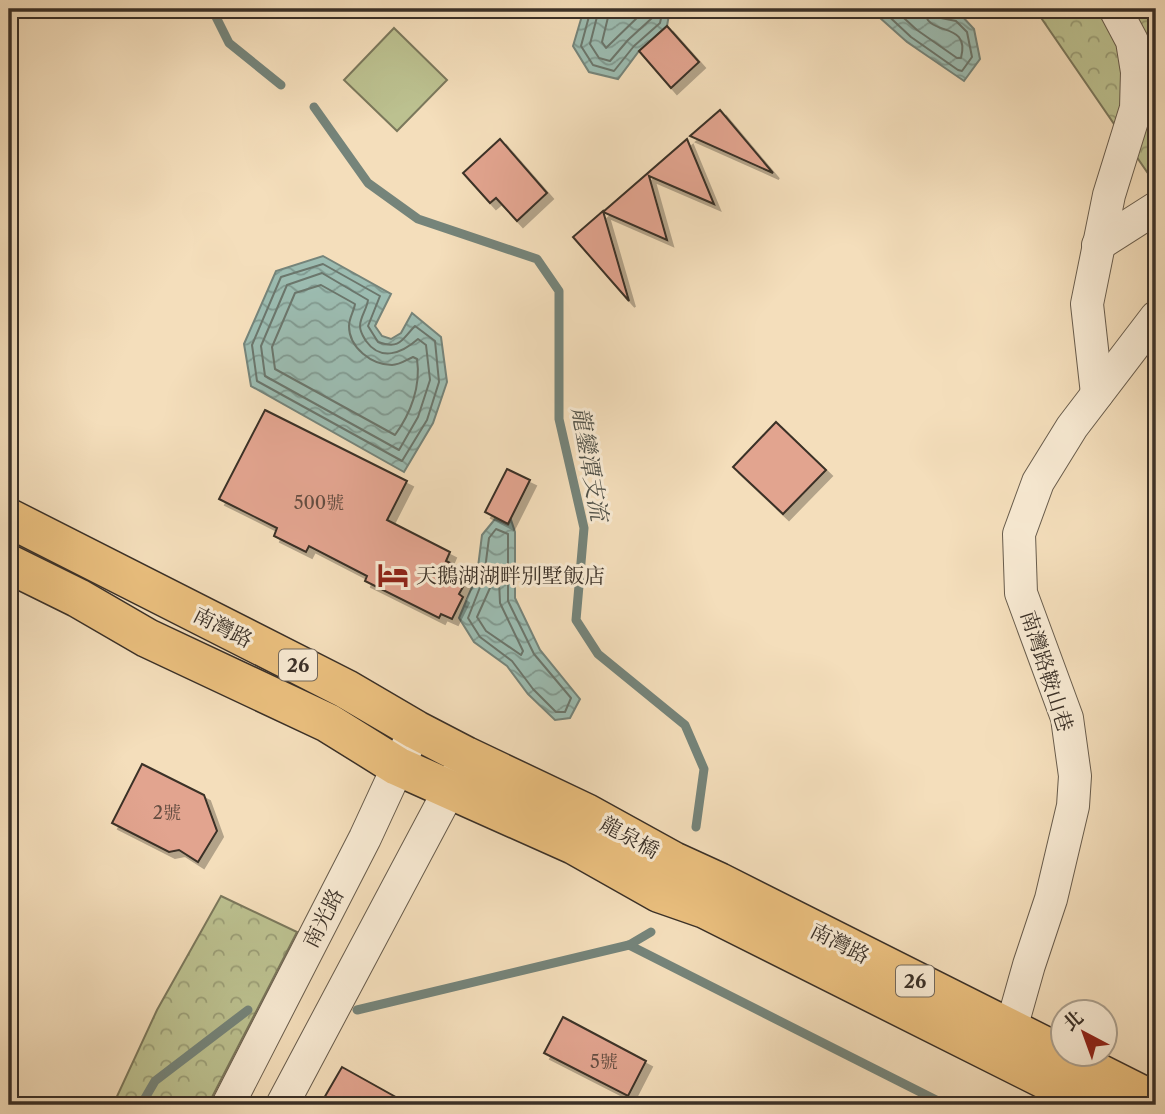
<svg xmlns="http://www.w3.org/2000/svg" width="1165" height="1114" font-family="'Libre Caslon Text','Noto Serif TC',serif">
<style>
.green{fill:#bcc190;stroke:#7b785c;stroke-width:2}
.forest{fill:url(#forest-crowns);stroke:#7b785c;stroke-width:2}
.water{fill:url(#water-waves);stroke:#75847a;stroke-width:2}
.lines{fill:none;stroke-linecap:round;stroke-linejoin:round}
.shore{stroke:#6b766c;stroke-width:2}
.stream{stroke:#75847a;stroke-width:9}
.building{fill:#e2a48f;stroke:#3a3027;stroke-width:2;filter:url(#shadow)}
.minor-casing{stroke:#685c4c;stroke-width:34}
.major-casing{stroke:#3a3027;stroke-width:41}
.minor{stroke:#f8ead3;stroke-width:32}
.major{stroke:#eabf7e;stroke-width:38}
.labels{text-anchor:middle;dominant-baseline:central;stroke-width:6;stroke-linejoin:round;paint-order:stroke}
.number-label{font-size:18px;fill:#644d41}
.shield{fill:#f8ead3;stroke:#73685b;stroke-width:2}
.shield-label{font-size:19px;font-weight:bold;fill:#3a3027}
.poi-label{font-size:21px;fill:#3a3027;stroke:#f8ead3;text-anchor:start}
.street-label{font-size:21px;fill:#3a3027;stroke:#f8ead3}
.water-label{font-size:23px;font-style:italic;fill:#52534a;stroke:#f8ead3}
</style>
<defs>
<pattern id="forest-crowns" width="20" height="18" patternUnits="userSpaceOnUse" patternTransform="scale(1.75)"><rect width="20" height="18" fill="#bcc190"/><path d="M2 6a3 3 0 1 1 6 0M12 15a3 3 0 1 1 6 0" fill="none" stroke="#9a9d76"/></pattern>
<pattern id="water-waves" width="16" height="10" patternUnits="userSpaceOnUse" patternTransform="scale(1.75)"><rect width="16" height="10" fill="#9cbcb1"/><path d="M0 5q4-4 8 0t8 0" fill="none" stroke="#809990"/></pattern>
<filter id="shadow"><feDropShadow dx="6" dy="6" stdDeviation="0" flood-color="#0004"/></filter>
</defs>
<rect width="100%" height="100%" fill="#f4debb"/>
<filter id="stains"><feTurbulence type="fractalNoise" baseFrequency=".00286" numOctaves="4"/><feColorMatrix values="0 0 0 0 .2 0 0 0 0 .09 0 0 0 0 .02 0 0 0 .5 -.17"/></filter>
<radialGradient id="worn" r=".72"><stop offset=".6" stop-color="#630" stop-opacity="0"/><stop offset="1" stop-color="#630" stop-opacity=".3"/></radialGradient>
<!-- green -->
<path class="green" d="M394,28L447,80L397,131L344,80Z"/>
<!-- forest -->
<g class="forest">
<path d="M1035,9H1156V185Z"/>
<path d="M221,896L297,932L208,1105H113L157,1010Z"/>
</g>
<!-- water -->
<g class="water">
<path d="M584,9H670L667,26L639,51L618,79L589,72L573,46Z"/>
<path d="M870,9H921L960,14L974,29L980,59L964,81L907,42Z"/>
<path d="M323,256L391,294L375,326L382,336L391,339L401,333L412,313L441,337L447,382L433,423L404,472L251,386L244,344L276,271Z"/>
<path d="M495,519L508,525L511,520L515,532V598L540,650L580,699L570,718L555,720L528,694L507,666L474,642L459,618L477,575L482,535Z"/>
</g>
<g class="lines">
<!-- shore -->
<g class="shore">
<path d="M591,9L581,46L593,65L614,71L634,46L660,23L663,9"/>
<path d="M599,9L590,44L599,58L610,61L628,40L652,18L654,9"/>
<path d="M610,9L602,42L606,48L642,13L643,9"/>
<path d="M881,9L911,37L958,70L962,71L972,57L967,32L956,21L936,17L933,9"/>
<path d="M894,9L917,30L957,58H961C971,19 926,39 924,9"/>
<path d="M323,264L380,296L368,326L378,342C401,350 402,339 415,326L435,341L439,382L427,420L402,461L257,381L252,345L281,277Z"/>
<path d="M322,273L368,300C367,309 360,317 360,326C360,332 363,336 366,341C381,362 402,353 418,339L426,345L430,380L418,417L399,450L265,376L261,346L287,285Z"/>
<path d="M321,285L355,304C354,311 349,318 349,326C349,348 372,365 392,365C400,365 406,360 413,357L417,359C421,386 411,413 395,435L275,369L272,347L295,293Z"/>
<path d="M496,529L508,534V601L534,654L571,698L565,712H556L533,689L512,661L480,637L468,618L484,577L489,538Z"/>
<path d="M494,579L499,581L500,603L523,651L521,655L486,631L477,617Z"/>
</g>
<!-- stream -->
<g class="stream">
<path d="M212,9L229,43L281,85"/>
<path d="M314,107L368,183L418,219L537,259L559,291V419L584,528L576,620L598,654L685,725L704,769L696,827"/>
<path d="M629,945L946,1105"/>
<path d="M357,1010L629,945L651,932"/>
<path d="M141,1105L155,1081L248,1010"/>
</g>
</g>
<!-- building -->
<g class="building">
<path d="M667,26L699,62L671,88L639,51Z"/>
<path d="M720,110L773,173L690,136Z"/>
<path d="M500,139L547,193L517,221L496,198L490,203L463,173Z"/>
<path d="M687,139L714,204L649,176L667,240L603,212Z"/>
<path d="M603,211L629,301L573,237Z"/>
<path d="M265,410L407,481L387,520L450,552L446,561L471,573L459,594L463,597L452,619L441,614L439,618L365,581L367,576L309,546L306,552L274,536L277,528L219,499Z"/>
<path d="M776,422L826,470L783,514L733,467Z"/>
<path d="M507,469L530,480L508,524L485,512Z"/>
<path d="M142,764L204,795L217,831L198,862L179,850L169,852L112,823Z"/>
<path d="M563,1017L646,1061L628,1096L544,1053Z"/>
<path d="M342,1067L410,1105H320Z"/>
</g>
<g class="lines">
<!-- minor casing -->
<g class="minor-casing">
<g id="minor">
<path d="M1098,245L1156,208"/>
<path d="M1097,394L1087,304L1109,195L1136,108L1137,72L1132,41L1115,9"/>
<path d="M1005,1050L1029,965L1051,899L1073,806L1075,776L1067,718L1021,593L1019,534L1038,482L1072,427L1156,317"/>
<path d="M228,1105L365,838L407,747"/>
<path d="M282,1105L460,770"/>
</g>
</g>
<!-- major casing -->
<g class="major-casing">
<g id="major">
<path d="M9,518L346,689L416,730L466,756L586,813L673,861L719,882L1156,1102"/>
<path d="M9,564L78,598L147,638L328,723L397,766L574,845L659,893L705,909L1096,1105"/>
</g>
</g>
<!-- minor -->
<use href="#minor" class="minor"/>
<!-- major -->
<use href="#major" class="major"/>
</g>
<!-- icons -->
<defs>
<g id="hotel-bare" transform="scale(2.415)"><path d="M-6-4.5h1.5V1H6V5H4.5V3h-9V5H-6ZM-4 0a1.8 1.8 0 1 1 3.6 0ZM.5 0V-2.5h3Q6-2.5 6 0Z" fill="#8f2418" stroke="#f8ead3" stroke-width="2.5" paint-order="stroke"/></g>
</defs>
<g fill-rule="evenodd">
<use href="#hotel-bare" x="393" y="575"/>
</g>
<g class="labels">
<!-- number labels -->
<g class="number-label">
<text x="319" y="503">500號</text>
<text x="167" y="813">2號</text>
<text x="604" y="1062">5號</text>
</g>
<!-- shield labels -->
<g class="shield">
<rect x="279" y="649.5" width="38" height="31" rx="5"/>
<rect x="896" y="965.5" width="38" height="31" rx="5"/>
</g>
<g class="shield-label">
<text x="298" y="665">26</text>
<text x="915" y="981">26</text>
</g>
<!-- poi labels -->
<g class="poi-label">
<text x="416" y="575">天鵝湖湖畔別墅飯店</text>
</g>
<!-- street labels -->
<g class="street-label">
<text transform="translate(223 627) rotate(27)">南灣路</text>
<text transform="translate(1047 671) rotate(72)">南灣路鞍山巷</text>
<text transform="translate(630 837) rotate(29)">龍泉橋</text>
<text transform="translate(323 918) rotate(-63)">南光路</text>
<text transform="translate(840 943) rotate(27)">南灣路</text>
</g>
<!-- water labels -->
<g class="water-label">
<text transform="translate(590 464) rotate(80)">龍鑾潭支流</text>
</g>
</g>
<!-- margin -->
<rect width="1165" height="1114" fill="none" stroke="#f4debb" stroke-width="35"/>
<rect x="10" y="10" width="1144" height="1093" fill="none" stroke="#3a3027" stroke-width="3.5"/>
<rect x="18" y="18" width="1130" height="1079" fill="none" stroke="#3a3027" stroke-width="2"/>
<!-- north arrow -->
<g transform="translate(1084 1033) rotate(319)"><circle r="33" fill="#f8ead3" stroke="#aca08e" stroke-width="2"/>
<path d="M0-5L12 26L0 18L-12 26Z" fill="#8f2418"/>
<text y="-10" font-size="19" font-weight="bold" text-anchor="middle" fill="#3a3027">北</text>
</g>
<rect width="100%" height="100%" filter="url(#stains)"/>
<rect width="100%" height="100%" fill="url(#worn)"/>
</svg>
